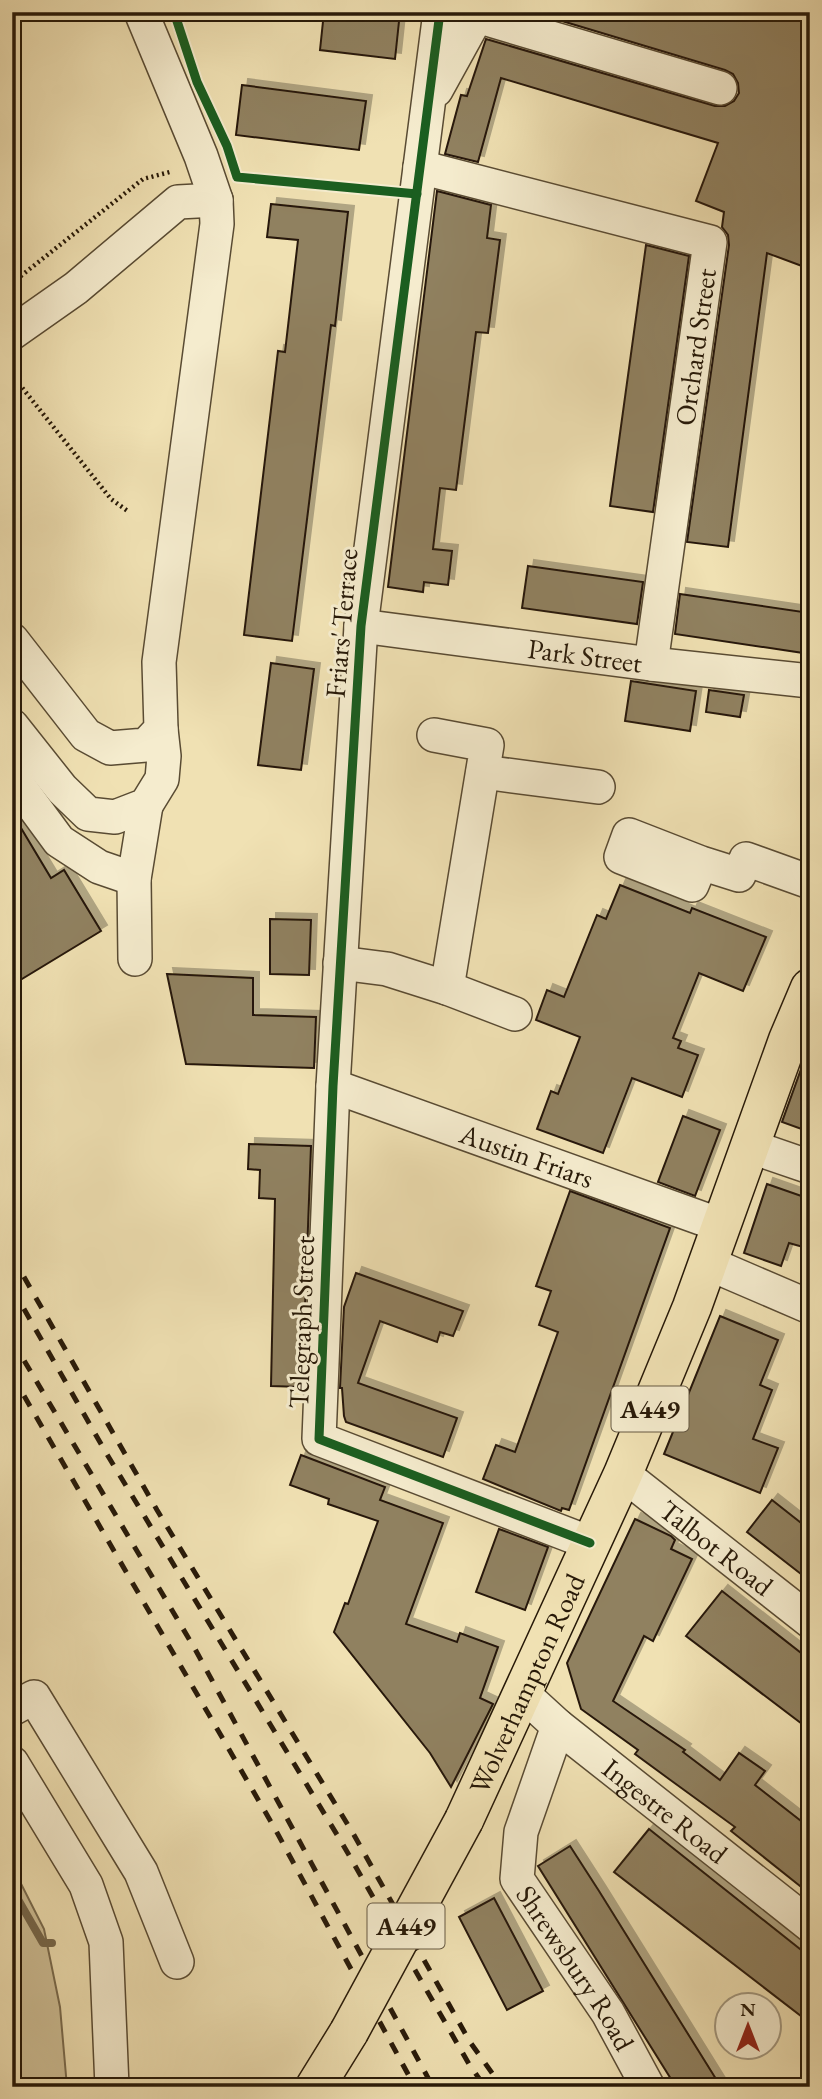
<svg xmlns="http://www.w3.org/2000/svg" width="822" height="2099" font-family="'EB Garamond',serif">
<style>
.green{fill:#cebf96;stroke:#7a6c4f;stroke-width:2}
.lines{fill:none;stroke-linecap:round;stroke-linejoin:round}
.stream{stroke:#77684c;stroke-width:8}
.building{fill:#908161;stroke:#271908;stroke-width:2;filter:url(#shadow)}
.minor-casing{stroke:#594b33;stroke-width:36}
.highway-casing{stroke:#271908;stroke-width:41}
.path{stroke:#271908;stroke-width:4.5;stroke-dasharray:2 3.5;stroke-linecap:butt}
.minor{stroke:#f5ecce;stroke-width:33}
.highway{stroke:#f0e1b3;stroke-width:38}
.rail{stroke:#271908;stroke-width:5;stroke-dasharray:12 12;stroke-linecap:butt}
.highway-bridge-casing{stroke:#271908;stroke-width:41;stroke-linecap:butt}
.highway-bridge{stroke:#f0e1b3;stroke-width:38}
.cycleway-casing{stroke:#f5ecce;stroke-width:13}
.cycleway{stroke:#1b5e20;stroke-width:9}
.labels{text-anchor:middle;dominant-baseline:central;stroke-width:6;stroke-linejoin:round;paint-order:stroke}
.shield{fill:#f5ecce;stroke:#655843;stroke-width:2}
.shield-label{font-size:26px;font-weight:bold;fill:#271908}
.street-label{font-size:28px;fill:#271908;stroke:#f5ecce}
</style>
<defs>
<filter id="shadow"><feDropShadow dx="6" dy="-6" stdDeviation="0" flood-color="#0004"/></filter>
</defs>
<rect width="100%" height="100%" fill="#f0e1b3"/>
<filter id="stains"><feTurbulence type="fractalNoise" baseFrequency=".00286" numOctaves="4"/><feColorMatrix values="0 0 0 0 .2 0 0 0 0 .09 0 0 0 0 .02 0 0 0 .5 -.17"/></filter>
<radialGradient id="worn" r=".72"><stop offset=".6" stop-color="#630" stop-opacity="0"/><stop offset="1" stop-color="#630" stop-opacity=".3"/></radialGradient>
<!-- green -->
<path class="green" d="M12,1866L44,1929L60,2007L67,2087H12Z"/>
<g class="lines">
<!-- stream -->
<path class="stream" d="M12,1889L43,1943H52"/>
</g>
<!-- building -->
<g class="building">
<path d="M324,12H400L395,59L320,50Z"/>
<path d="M532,12H810V269L767,253L728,547L687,542L729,245L728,235L722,227L724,212L696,201L718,143L501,78L478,162L445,154L461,95L467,96L486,39L715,106H725L734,101L739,93L738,83L733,74L725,70Z"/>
<path d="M242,85L366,101L359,150L236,135Z"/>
<path d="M437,191L491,205L487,238L500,240L488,333L476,332L456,490L440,488L433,549L452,551L448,585L424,582L423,592L388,587Z"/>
<path d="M271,204L348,212L335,326L331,325L292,641L244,635L278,351L285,352L298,240L267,237Z"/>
<path d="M646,245L689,256L653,512L610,506Z"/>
<path d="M528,566L643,582L637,624L522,608Z"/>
<path d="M680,594L810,613V654L675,634Z"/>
<path d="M271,663L314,669L301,770L258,765Z"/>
<path d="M631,681L696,691L690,731L625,721Z"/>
<path d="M709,690L744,695L740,717L706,712Z"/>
<path d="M12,813L51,878L64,870L101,931L12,985Z"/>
<path d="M620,885L690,913L692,908L766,937L743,991L699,973L673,1038L681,1041L678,1048L698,1055L682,1097L632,1078L603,1153L537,1129L551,1091L558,1094L580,1037L536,1020L547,990L564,997L597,915L606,919Z"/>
<path d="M270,919L311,920L309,975L270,974Z"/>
<path d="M167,974L253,978V1015L316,1017L314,1068L186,1064Z"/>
<path d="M808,1050L810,1051V1132L782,1122Z"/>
<path d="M683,1116L720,1130L695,1196L658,1182Z"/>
<path d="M249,1144L311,1146L302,1387L271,1386L275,1199L259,1198L260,1170L248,1169Z"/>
<path d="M767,1184L810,1199V1249L789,1243L781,1266L744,1253Z"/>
<path d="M570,1191L670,1228L569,1510L562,1508L561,1511L483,1479L496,1445L515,1452L558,1332L539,1325L551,1291L536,1286Z"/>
<path d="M356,1273L463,1311L453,1336L440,1332L437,1342L380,1321L358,1383L457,1418L443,1457L346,1422L344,1416L342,1388H340L344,1307Z"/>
<path d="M720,1316L778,1340L760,1385L772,1390L753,1439L778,1448L760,1493L664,1454Z"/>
<path d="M301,1455L385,1487L380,1500L443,1523L406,1624L457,1642L460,1633L498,1647L480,1698L493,1704L451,1787L430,1753L334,1632L345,1603L348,1604L378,1521L328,1504L329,1499L290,1485Z"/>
<path d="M772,1500L810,1530V1581L747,1532Z"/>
<path d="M635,1519L671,1536L675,1540L671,1549L692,1559L653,1641L644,1636L613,1701L685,1750L683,1752L720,1780L739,1753L765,1771L755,1785L810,1828V1894L731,1831L735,1827L669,1779L635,1754L638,1750L581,1709L567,1663Z"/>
<path d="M499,1529L548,1547L525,1610L476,1592Z"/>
<path d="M722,1591L810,1660V1730L686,1636Z"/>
<path d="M649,1829L810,1957V2023L614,1872Z"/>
<path d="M570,1846L599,1891L721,2087H676L538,1866Z"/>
<path d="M494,1898L543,1991L507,2010L459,1917Z"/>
</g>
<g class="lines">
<!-- minor casing -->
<g class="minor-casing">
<g id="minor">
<path d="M440,12L361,626L333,1086L319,1439L590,1543"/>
<path d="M477,16L720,88"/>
<path d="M436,90L479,12"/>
<path d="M420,167L710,242L651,664"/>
<path d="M12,333L76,288L178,202L216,200"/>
<path id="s1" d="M361,626L651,664L810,681"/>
<path d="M12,640L86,735L110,748L146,745L161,729L159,662L217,224L216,200L201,156L141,12"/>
<path d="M12,726L62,789L88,814L115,817L146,805L162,779L164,756L161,729"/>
<path d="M483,772L598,787"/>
<path d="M12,777L59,841L99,867L134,879"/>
<path d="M701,863L692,885L621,857L629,835L701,863L739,875L746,859L810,882"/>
<path d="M135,959L134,879L146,805"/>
<path d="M340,963L387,969L447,988L487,745L434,735"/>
<path d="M447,988L515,1014"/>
<path id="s2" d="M333,1086L723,1226"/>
<path d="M749,1146L810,1167"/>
<path d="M710,1264L810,1307"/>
<path id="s3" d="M623,1474L810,1621"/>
<path id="s4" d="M523,1694L558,1726L810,1925"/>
<path d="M12,1709L34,1697L141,1872L177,1962"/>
<path id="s5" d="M558,1726L521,1832L517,1879L608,2013L648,2087"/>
<path d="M12,1763L86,1885L106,1942L112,2087"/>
</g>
</g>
<!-- highway casing -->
<g class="highway-casing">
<g id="highway">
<path id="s6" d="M464,1820L623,1474L692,1307L788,1040L810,988"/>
<path d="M315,2087L349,2032"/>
</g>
</g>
<!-- path -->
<g class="path">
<path d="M12,283L143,179L170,172"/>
<path d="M12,375L111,499L129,512"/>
</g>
<!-- minor -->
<use href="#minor" class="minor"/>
<!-- highway -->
<use href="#highway" class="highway"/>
<!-- rail -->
<g class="rail">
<path d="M12,1256L157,1510L354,1835L470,2042L502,2087"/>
<path d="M12,1288L105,1451L342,1843L469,2064L485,2087"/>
<path d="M12,1340L195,1649L433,2087"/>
<path d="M12,1375L274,1827L415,2087"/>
</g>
<!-- highway-bridge casing -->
<g class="highway-bridge-casing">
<path id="highway-bridge" d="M349,2032L464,1820"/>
</g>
<!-- highway-bridge -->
<use href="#highway-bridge" class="highway-bridge"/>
<!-- cycleway casing -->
<g class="cycleway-casing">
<g id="cycleway">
<path d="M174,12L197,82L227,146L237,177L417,194"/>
<path d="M440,12L361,626L333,1086L319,1439L590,1543"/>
</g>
</g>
<!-- cycleway -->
<use href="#cycleway" class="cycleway"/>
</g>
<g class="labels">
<!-- shield labels -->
<g class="shield">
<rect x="611.5" y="1386.5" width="77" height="45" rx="5"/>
<rect x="367.5" y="1903.5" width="77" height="45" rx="5"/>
</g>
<g class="shield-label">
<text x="650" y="1409">A449</text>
<text x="406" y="1926">A449</text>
</g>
<!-- street labels -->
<g class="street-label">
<text transform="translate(695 347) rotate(-82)">Orchard Street</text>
<text transform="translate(341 623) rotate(-85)">Friars' Terrace</text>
<text stroke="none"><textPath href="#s1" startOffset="226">Park Street</textPath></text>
<text stroke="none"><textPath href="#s2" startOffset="206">Austin Friars</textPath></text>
<text transform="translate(301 1322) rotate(-88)">Telegraph Street</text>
<text stroke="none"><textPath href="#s3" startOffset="119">Talbot Road</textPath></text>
<text stroke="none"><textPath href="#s6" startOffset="150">Wolverhampton Road</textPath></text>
<text stroke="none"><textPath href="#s4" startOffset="184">Ingestre Road</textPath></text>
<text stroke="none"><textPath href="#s5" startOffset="266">Shrewsbury Road</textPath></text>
</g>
</g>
<!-- margin -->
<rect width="822" height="2099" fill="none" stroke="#f0e1b3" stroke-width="42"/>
<rect x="14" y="14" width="794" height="2071" fill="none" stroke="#271908" stroke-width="3.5"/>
<rect x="21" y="21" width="780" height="2057" fill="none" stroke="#271908" stroke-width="2"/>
<!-- north arrow -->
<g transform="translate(748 2026)"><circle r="33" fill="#f5ecce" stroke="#a3987f" stroke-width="2"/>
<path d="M0-5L12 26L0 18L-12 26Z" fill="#8f2418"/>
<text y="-10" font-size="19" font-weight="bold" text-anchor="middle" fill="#271908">N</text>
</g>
<rect width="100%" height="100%" filter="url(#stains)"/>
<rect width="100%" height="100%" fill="url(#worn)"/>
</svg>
